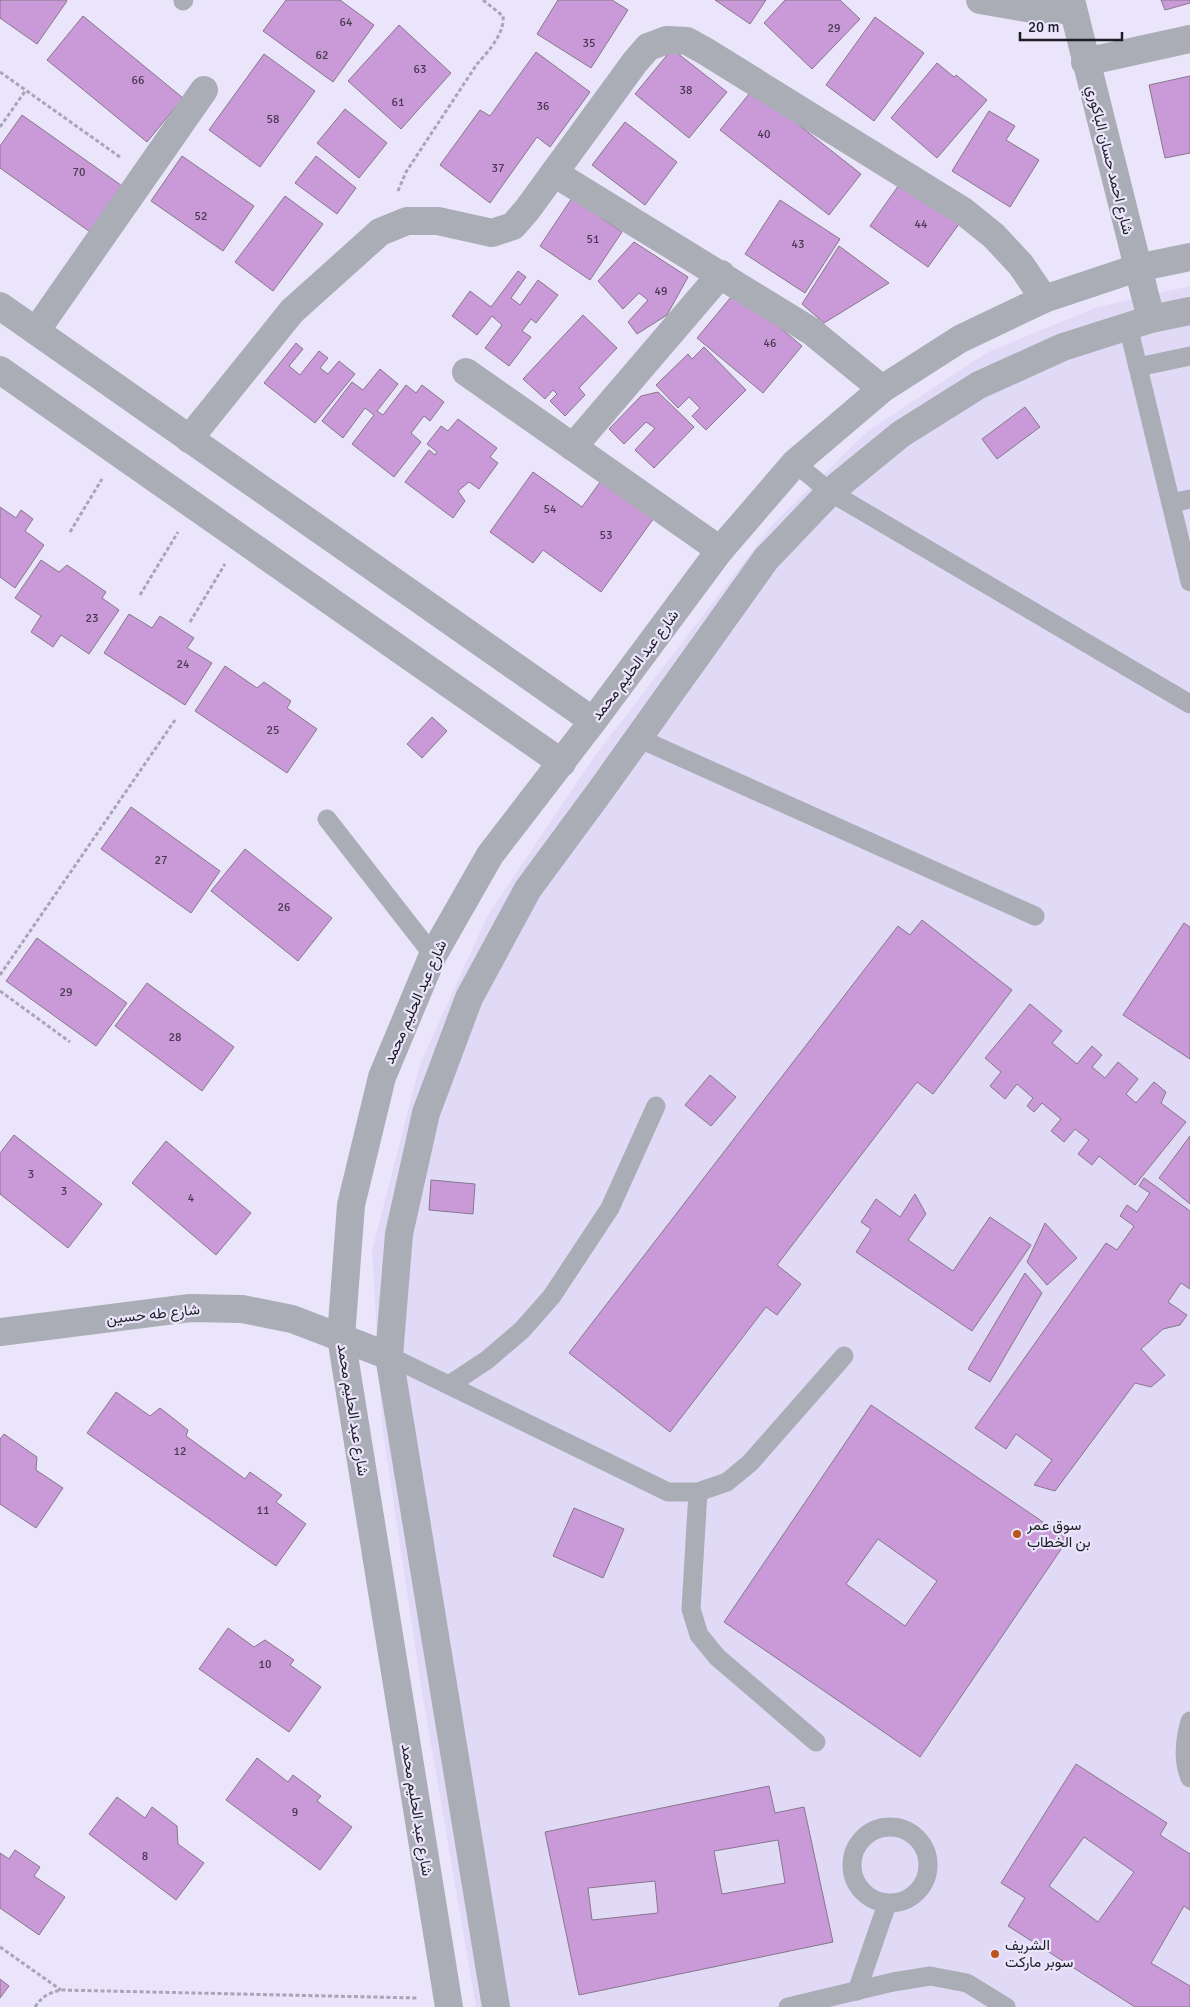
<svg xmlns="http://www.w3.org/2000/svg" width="1190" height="2007" font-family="Signika,Vazirmatn,sans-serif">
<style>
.built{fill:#e1daf7}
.building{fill:#ca99d8;stroke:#86788a;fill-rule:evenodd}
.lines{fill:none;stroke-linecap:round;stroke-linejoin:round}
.path{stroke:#a9a5b7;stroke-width:3;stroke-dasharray:4 2.5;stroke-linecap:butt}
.lane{stroke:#aaadb6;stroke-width:19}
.street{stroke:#aaadb6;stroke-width:28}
.poi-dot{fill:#b9561e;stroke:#eae5fb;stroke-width:2}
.labels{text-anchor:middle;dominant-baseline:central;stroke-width:4.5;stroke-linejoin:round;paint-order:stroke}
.number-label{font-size:12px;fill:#483a50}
.street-label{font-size:15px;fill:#1d1b23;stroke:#eae5fb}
.poi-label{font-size:15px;fill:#1d1b23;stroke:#eae5fb;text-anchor:start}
</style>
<rect width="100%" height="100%" fill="#eae5fb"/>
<!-- built -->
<path class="built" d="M1190,286V2007H476L421,1686L382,1425L372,1251L420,1064L488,915L594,757L774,523L869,430L988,352L1097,307Z"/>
<!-- building -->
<g class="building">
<path d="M0,0H66L67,1L37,44L0,18Z"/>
<path d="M286,0H340L374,25L333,82L263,31Z"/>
<path d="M558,0H612L628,10L591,68L537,34Z"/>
<path d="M715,0H766L750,24Z"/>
<path d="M785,0H840L860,19L812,69L764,23Z"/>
<path d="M1161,0H1190V3L1165,10Z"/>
<path d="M83,16L183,98L147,142L47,60Z"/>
<path d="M875,17L924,53L874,121L826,85Z"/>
<path d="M399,25L451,73L401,129L348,81Z"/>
<path d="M672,49L727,92L689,138L635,94Z"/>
<path d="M536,52L590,92L550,147L537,137L490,203L440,165L480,110L490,116Z"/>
<path d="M264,54L315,91L260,167L209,130Z"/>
<path d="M937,63L954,77L956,75L987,100L937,158L891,118Z"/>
<path d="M1190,76V153L1165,158L1149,85Z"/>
<path d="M753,89L861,174L829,215L720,130Z"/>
<path d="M345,109L387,143L359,178L317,143Z"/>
<path d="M989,111L1015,126L1006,140L1039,160L1010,207L952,171Z"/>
<path d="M22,115L125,188L93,234L0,168V146Z"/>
<path d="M625,122L677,162L645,205L592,165Z"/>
<path d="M182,156L254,206L223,251L151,201Z"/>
<path d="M316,156L356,188L337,214L295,183Z"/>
<path d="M906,175L964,217L928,267L870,226Z"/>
<path d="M285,196L323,224L273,291L235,262Z"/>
<path d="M572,198L622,232L590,280L540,246Z"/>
<path d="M780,200L840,239L805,293L745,254Z"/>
<path d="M634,242L688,277L667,315L637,334L628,322L648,300L639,293L623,309L598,281Z"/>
<path d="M839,246L889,283L824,323L802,304Z"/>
<path d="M518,271L526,277L511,298L520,305L538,280L558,295L536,323L531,319L522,331L531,337L509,366L485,348L502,325L492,316L477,335L452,316L470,291L491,307Z"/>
<path d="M736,291L802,346L763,393L697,338Z"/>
<path d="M583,315L617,348L579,388L585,395L565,416L550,401L557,394L553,390L545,399L523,379Z"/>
<path d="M296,343L303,349L289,366L300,375L319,351L328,358L320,368L328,374L339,361L355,374L315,423L264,383Z"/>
<path d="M704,347L746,390L706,430L692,416L700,408L689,397L678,408L656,385L688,354L692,359Z"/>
<path d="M380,369L398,384L377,411L383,415L406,385L416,393L422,385L444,402L430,421L424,416L411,433L421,442L394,477L352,444L374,415L365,408L343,438L322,421L352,382L363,390Z"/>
<path d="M658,392L694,427L654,468L635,450L655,428L646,422L624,444L609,429L641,396Z"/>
<path d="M1025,407L1040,427L997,459L982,439Z"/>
<path d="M458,419L497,448L490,457L498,463L479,489L469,482L458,491L465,501L453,518L405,482L429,450L435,455L437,452L427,444L441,426L448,431Z"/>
<path d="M533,472L582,507L603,478L656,515L601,592L543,550L533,563L490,532Z"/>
<path d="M0,507L16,518L21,510L33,519L25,531L44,545L15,588L0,577Z"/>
<path d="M41,560L59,572L67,565L106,592L102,598L119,610L89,654L61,635L53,647L31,632L41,616L15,598Z"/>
<path d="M129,614L152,628L160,616L194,638L187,648L212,663L185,705L104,653Z"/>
<path d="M225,666L257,688L264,682L291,701L287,708L317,729L287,773L195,711Z"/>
<path d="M432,717L447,731L422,758L407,744Z"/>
<path d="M131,807L220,871L191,913L101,849Z"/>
<path d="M245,849L332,918L298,961L211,891Z"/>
<path d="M922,920L1012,990L933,1094L917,1082L777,1265L801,1284L777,1315L766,1307L670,1432L569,1353L898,926L910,935Z"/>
<path d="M1184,923L1190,927V1059L1123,1015Z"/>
<path d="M37,938L127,1003L96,1046L6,981Z"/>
<path d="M147,983L234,1047L202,1091L115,1026Z"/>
<path d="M1030,1004L1062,1031L1052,1043L1077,1064L1092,1046L1102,1055L1092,1067L1105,1078L1118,1062L1138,1079L1126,1094L1136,1103L1154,1082L1166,1092L1161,1103L1186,1122L1135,1185L1099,1156L1092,1165L1078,1154L1089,1140L1075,1129L1064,1142L1051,1131L1061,1119L1042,1103L1034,1112L1027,1106L1033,1098L1017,1084L1005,1099L990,1086L1001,1072L985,1058Z"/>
<path d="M710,1075L736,1097L711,1126L685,1105Z"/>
<path d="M14,1135L102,1204L68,1248L0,1194V1153Z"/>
<path d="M1190,1136V1204L1159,1178Z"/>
<path d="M166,1141L251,1213L216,1255L132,1183Z"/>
<path d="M1144,1178L1190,1211V1289L1181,1283L1168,1302L1187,1315L1180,1325L1163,1329L1141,1349L1165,1375L1151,1387L1135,1383L1055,1491L1034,1485L1052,1460L1016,1434L1006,1449L975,1428L1106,1243L1117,1250L1134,1226L1120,1216L1127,1205L1137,1212L1150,1193L1139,1186Z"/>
<path d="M431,1180L475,1184L473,1214L429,1210Z"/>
<path d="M915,1194L926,1214L908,1240L953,1271L990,1217L1031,1245L972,1331L856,1252L871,1229L861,1222L876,1199L900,1217Z"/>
<path d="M1045,1223L1077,1258L1047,1285L1027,1262Z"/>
<path d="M1025,1273L1042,1293L990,1382L968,1369Z"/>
<path d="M116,1392L150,1416L160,1408L188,1430L186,1436L245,1479L250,1472L282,1495L276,1502L306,1524L276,1566L87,1433Z"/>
<path d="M871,1405L1068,1539L920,1757L724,1622ZM878,1539L937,1581L905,1626L846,1584Z"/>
<path d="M4,1434L37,1457L36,1470L63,1488L36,1528L0,1504V1439Z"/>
<path d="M574,1508L624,1529L603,1578L553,1556Z"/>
<path d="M228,1628L254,1647L265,1640L294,1660L290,1665L321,1687L289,1732L199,1669Z"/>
<path d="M257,1758L288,1782L293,1775L321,1796L317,1801L352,1827L320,1870L226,1800Z"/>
<path d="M1076,1764L1167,1823L1160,1835L1190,1854V1910L1184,1906L1151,1963L1190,1986V2007H1135L1008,1926L1025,1898L1001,1883ZM1084,1837L1134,1872L1098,1922L1049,1886Z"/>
<path d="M769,1786L775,1813L804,1807L833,1942L579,1995L545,1832ZM778,1840L785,1883L722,1894L714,1851ZM655,1881L658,1913L592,1920L588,1888Z"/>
<path d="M117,1797L145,1818L152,1807L177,1826L178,1844L204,1863L176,1900L89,1834Z"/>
<path d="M15,1850L40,1867L34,1876L65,1897L39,1935L0,1908V1853L9,1859Z"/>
<path d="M0,1979L9,1986L0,1998Z"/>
</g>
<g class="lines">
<!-- path -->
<g class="path">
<path d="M0,72L120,157"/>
<path d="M0,127L26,90"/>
<path d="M398,191L406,172L477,64C488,52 505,33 503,16L483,0"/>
<path d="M70,532L102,479"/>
<path d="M140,595L178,532"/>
<path d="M190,622L225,564"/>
<path d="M0,975L175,720"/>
<path d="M0,991L70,1042"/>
<path d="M0,1947L61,1990"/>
<path d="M35,2007C42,1996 49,1993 61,1990L417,1998"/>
</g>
<!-- lane -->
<g class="lane">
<path d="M183,1L184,0"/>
<path d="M1128,326L1190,582"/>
<path d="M1138,367L1190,356"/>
<path d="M795,463L830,492L1190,704"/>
<path d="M1171,503L1190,499"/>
<path d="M638,738L1035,916"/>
<path d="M327,819L433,955"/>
<path d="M389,1356L668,1492H698L727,1482L750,1463L844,1356"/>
<path d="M449,1385L487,1360L522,1330L552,1296L610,1208L656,1106"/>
<path d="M698,1492L691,1609L699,1635L717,1657L816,1742"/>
<path d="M1190,1721C1185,1739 1182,1760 1190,1778"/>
<circle cx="890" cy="1865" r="38"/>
<path d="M857,1991L887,1904"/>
<path d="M788,2007L893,1982L930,1976L967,1983L1006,2007"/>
</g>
<!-- street -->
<g class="street">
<path d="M980,0L1032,9L1073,10"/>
<path d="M1071,0L1151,319"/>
<path d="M1085,62L1190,39"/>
<path d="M554,173L811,331L882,389"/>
<path d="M0,306L593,721"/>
<path d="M36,331L204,90"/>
<path d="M0,370L562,763"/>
<path d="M466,372L720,550"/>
<path d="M189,439L292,311L380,232L407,221H438L492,233L513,226L527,210L635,62L648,47L667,40L687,41L705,51L963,211L994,236L1021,265L1044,299"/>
<path d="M573,447L721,274"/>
<path d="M0,1332L190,1308L242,1309L292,1319L389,1356"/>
<path d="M449,2007L341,1337L351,1205L382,1077L433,955L490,855L593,721L720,550L795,463L882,389L960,339L1044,299L1137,268L1190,257"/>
<path d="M496,2007L389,1356L399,1234L426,1113L469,998L528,889L601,790L766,559L830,492L901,434L979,385L1063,347L1151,319L1190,311"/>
</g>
</g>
<!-- markers -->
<g class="poi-dot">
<circle cx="1017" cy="1534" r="5"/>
<circle cx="995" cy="1954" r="5"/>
</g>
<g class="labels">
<!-- number labels -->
<g class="number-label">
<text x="346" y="22">64</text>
<text x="834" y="28">29</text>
<text x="589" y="43">35</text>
<text x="322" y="55">62</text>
<text x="420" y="69">63</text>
<text x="138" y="80">66</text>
<text x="686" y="90">38</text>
<text x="398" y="102">61</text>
<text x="543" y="106">36</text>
<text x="273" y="119">58</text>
<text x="764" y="134">40</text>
<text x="498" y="168">37</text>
<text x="79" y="172">70</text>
<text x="201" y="216">52</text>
<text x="921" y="224">44</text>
<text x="593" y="239">51</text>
<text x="798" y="244">43</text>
<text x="661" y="291">49</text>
<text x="770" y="343">46</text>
<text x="550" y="509">54</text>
<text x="606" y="535">53</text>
<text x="92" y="618">23</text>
<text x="183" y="664">24</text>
<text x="273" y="730">25</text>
<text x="161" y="860">27</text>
<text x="284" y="907">26</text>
<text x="66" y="992">29</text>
<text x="175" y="1037">28</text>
<text x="31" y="1174">3</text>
<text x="64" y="1191">3</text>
<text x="191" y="1198">4</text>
<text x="180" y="1451">12</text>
<text x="263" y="1510">11</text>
<text x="265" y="1664">10</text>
<text x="295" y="1812">9</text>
<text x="145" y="1856">8</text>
</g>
<!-- street labels -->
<g class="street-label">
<text transform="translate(1110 160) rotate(76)">شارع احمد حسان الباكوري</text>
<text transform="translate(635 665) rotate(-53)">شارع عبد الحليم محمد</text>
<text transform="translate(415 1002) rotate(-66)">شارع عبد الحليم محمد</text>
<text transform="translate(153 1314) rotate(-6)">شارع طه حسين</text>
<text transform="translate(353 1410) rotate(81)">شارع عبد الحليم محمد</text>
<text transform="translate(417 1810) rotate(81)">شارع عبد الحليم محمد</text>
</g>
<!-- poi labels -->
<g class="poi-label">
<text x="1027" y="1525">سوق عمر<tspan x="1027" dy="17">بن الخطاب</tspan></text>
<text x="1005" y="1945">الشريف<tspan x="1005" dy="17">سوبر ماركت</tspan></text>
</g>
</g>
<!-- scale -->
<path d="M1020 32v8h102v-8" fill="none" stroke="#1d1b23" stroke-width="2.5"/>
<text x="1028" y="32" font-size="15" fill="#1d1b23" stroke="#eae5fb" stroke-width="4" paint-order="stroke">20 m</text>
</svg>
